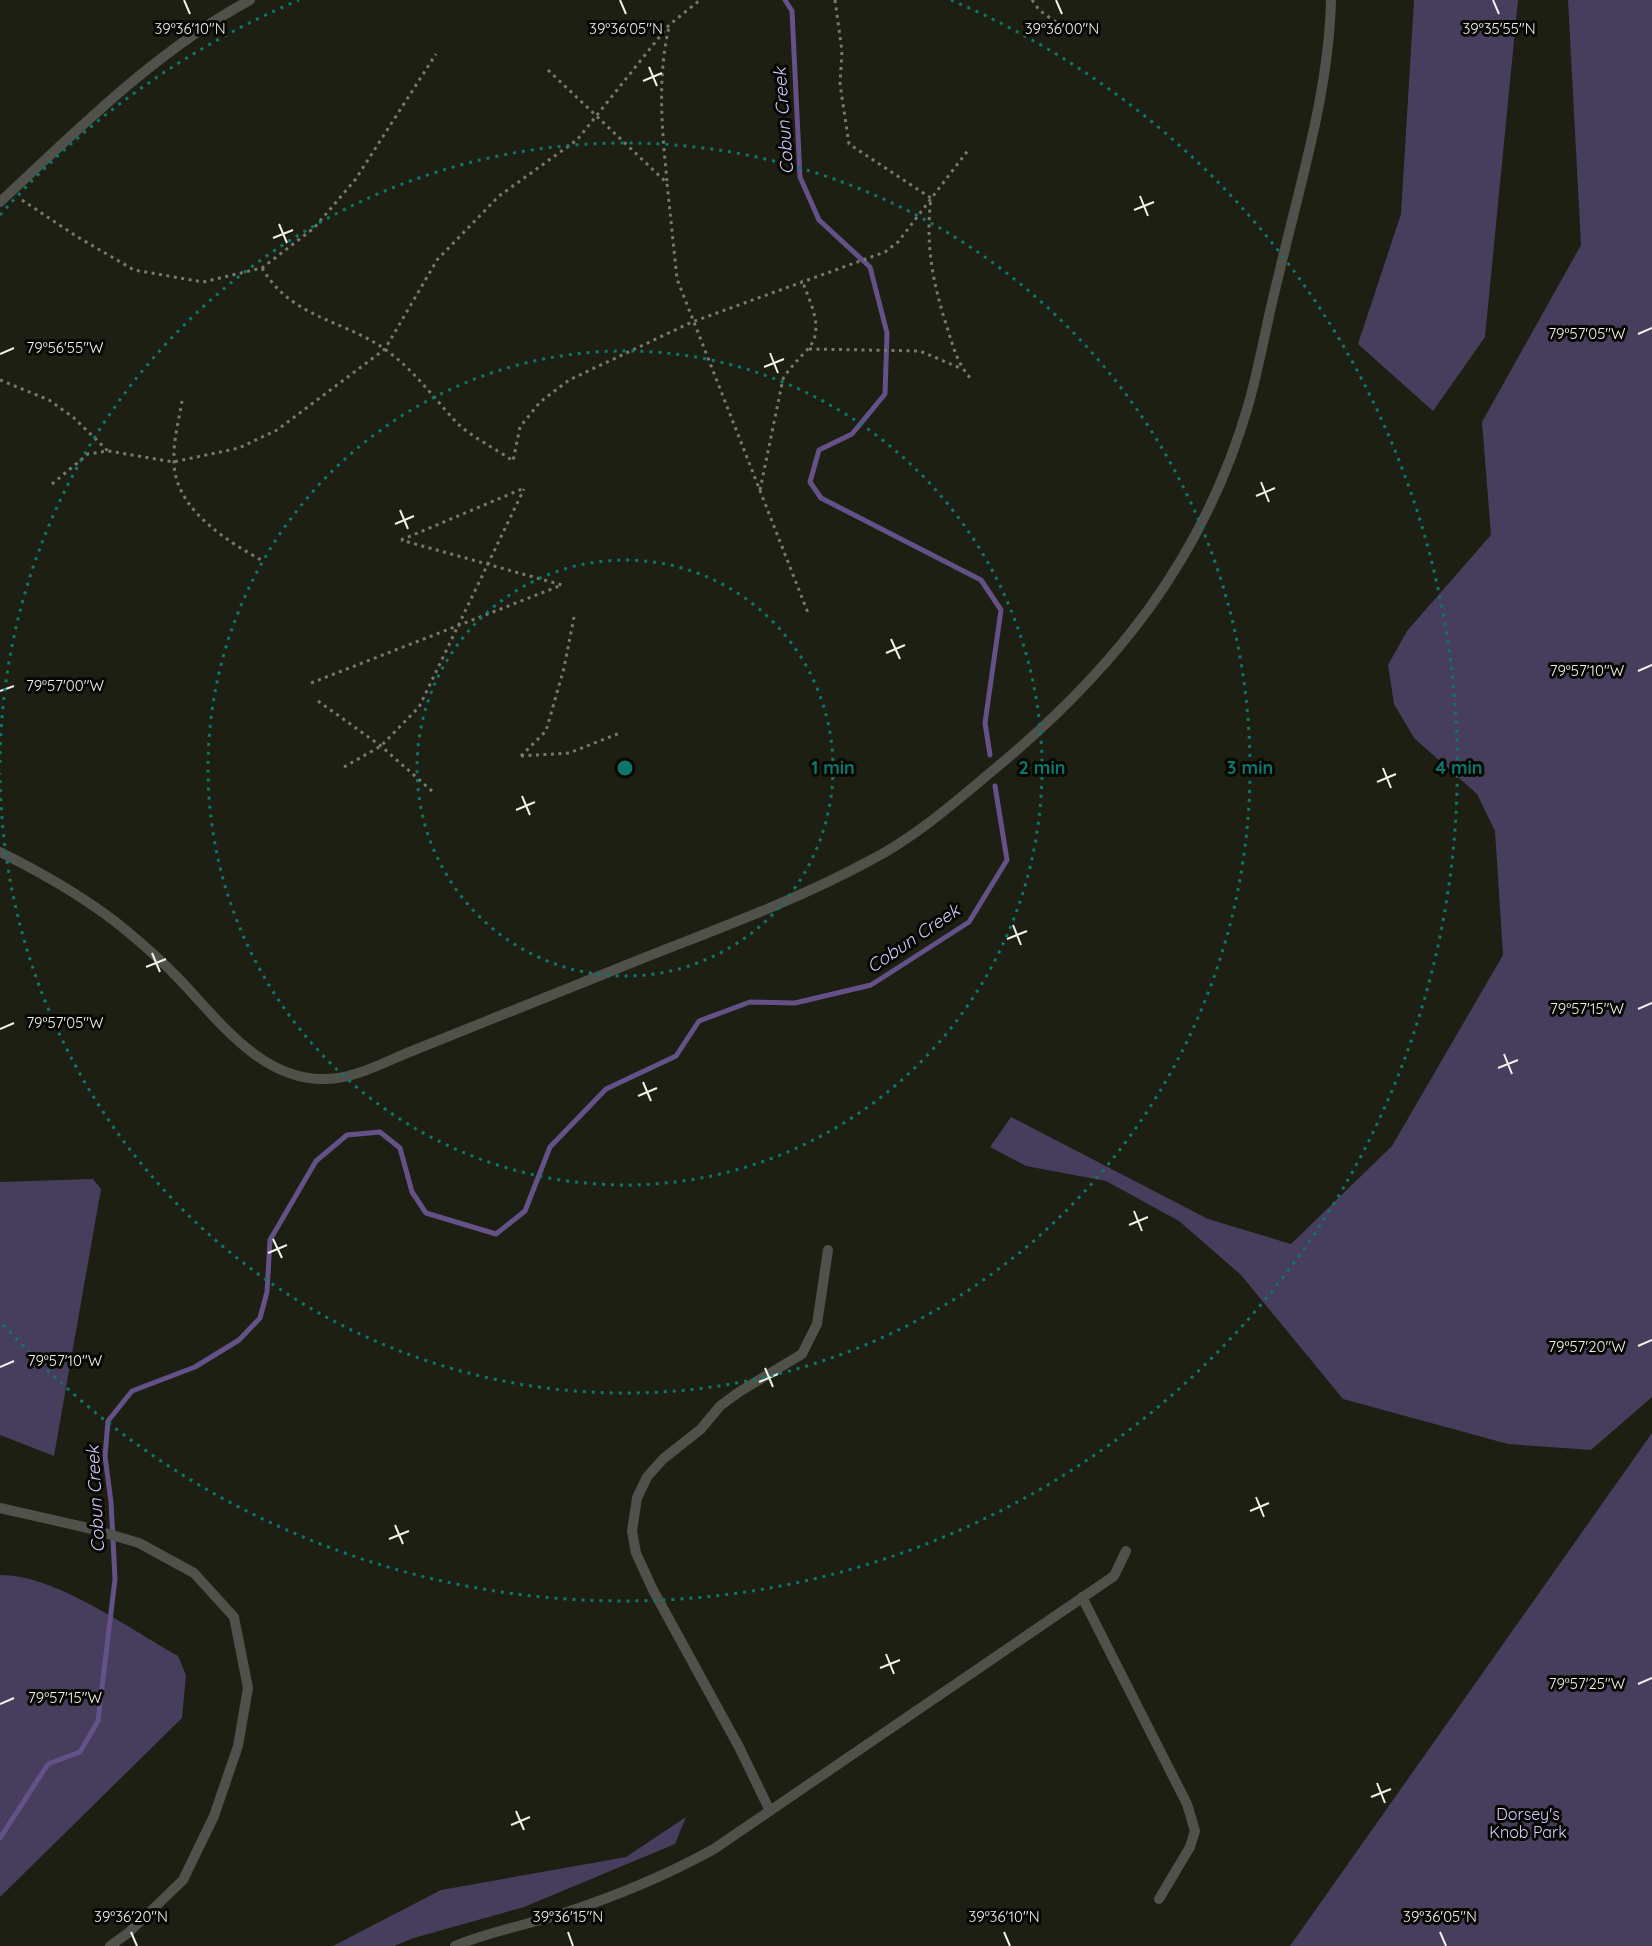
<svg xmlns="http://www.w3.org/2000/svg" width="1652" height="1946" font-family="Quicksand,sans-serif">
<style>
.green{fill:#473d5d}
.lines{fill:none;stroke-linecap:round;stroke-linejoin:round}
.stream{stroke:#645188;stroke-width:5}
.path{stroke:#77796e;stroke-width:3;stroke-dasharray:3 4.5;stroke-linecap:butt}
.lane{stroke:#4f514a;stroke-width:10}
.ticks{fill:none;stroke:#f0f2ea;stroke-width:2}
.ring{fill:none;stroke:#0f766e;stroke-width:3;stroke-dasharray:3 6}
.labels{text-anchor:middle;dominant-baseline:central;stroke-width:6;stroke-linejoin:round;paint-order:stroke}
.park-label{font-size:16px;fill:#dacbfd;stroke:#070804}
.water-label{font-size:18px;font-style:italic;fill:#d7c8fa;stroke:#070804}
.ticks-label{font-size:15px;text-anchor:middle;fill:#f0f2ea;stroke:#070804;stroke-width:6;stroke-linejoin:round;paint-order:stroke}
.centre{fill:#0f766e;stroke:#070804;stroke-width:3}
.ring-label{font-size:18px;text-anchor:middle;font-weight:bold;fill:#0f766e;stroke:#070804;stroke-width:6;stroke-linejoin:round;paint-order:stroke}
</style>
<rect width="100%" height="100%" fill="#1c1f12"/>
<!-- green -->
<g class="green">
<path d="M1414,0H1518L1485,337L1433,411L1358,344L1401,214Z"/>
<path d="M1568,0H1652V1397L1591,1450L1508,1444L1343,1399L1241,1275L1179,1221L1106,1181L1026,1166L990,1147L1011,1117L1208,1219L1291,1244L1392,1146L1503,955L1495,831L1477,794L1414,738L1394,704L1388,665L1407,631L1491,535L1482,422L1581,245Z"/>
<path d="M93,1179L101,1189L54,1456L0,1435V1182Z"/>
<path d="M1652,1433V1946H1290Z"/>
<path d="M0,1575C56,1575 128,1628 178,1656L186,1675L182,1718L0,1897Z"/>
<path d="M686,1817L675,1844L524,1907L414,1938L394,1946H333L441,1890L626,1857Z"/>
</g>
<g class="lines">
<!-- stream -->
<g class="stream">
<path d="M785,0L792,11L800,177L819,220L870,267L887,333L885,394L852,434L819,450L810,482L821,498L981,580L1001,610L985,723L990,755"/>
<path d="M0,1838L48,1764L80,1752L98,1721L115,1579L111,1502L105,1456L108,1421L132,1391L195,1367L239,1340L260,1318L267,1292L270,1240L316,1161L347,1135L380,1132L400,1148L412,1192L426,1213L496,1234L525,1211L550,1147L606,1089L676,1056L699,1021L750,1002L795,1003L871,985L969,922L1007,860L995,786"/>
</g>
<!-- path -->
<g class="path">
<path d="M835,0L842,51L840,84L849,144L931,198C925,244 933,284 947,327C954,349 957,364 973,381"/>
<path d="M1032,0L1039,10L1063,27"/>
<path d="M548,70L667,183L677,279L808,613"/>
<path d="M667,181C662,130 657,78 669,27"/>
<path d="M22,200L76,236L134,270L203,282L262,268L314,228L355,180L436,54"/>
<path d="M262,268C292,319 343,319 386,350C414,370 433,397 456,422C471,437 495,448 513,461L520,427L540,402L569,380L692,322L885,252L898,242L969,149"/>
<path d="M809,349L920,351L960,368"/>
<path d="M0,380L49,400L74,418L108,451"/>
<path d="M182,401C179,420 173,441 174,461C174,509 227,541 263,561"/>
<path d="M52,484L88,454L108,451L173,462L239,448L277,430L385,349L437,260L499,196L577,140L669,25L700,0"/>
<path d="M760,490L783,379C790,367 798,360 807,350C826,330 810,303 802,280"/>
<path d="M401,540L522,489"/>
<path d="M311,683L562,585L401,540"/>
<path d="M318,701L381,746L433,792"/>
<path d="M521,756L546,731L564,668L574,617"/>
<path d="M521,756L569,753L620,733"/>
<path d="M344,767L381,746L419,707L524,489"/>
</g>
<!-- lane -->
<g class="lane">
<path d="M0,202C78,130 155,51 250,0"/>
<path d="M0,852C44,874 90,900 128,932C146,947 164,963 180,980C219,1021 262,1081 326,1079C355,1079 386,1061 412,1051C478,1025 543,998 609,972C696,936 786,906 869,861C914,838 953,804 991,772C1114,671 1203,560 1248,406C1260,364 1267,320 1278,278C1299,187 1329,93 1331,0"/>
<path d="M0,1508L88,1528L139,1543L194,1573L234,1617L248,1688L238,1746L214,1816L183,1880L128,1933L110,1946"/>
<path d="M1082,1597L1187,1804L1195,1831L1190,1847L1159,1899"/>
<path d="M770,1811L739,1747L653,1590L636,1553L632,1531L637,1498L647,1477L663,1459L701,1429L720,1406L739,1392L802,1354L817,1324L828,1250"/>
<path d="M455,1946C488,1932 526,1925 561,1914C614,1897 665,1876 714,1849L1114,1576L1126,1551"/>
</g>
</g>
<!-- ticks -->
<path class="ticks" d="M184,0L190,14M620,0L626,14M1056,0L1062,14M1493,0L1499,14M649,67L657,86M643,81L662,73M1140,196L1148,216M1134,210L1154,202M279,224L287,243M273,238L293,230M1638,334L1652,328M770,353L778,373M0,354L14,348M764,367L784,359M1261,482L1269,502M1256,496L1275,488M400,510L408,529M395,524L414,516M891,639L900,659M886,653L905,645M1638,671L1652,665M0,691L14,686M1383,768L1391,788M1377,782L1396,774M522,796L530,815M516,810L535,802M1013,925L1021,945M1007,939L1027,931M152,953L160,972M146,967L166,959M1638,1009L1652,1003M0,1029L14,1023M1504,1054L1512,1074M1498,1068L1518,1060M643,1082L651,1101M638,1096L657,1088M1134,1211L1142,1231M1129,1225L1148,1217M273,1239L282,1258M268,1253L287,1245M1638,1346L1652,1340M0,1367L14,1361M765,1368L773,1387M759,1382L778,1374M1256,1497L1264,1517M1250,1511L1269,1503M395,1525L403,1544M389,1539L409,1531M886,1654L894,1674M880,1668L900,1660M1638,1684L1652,1678M0,1704L14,1698M1377,1783L1385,1803M1371,1797L1391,1789M516,1811L524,1830M511,1825L530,1817M131,1932L137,1946M568,1932L573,1946M1004,1932L1010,1946M1440,1932L1446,1946"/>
<!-- distance rings -->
<g class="ring">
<circle cx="625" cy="768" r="208"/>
<circle cx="625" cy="768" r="417"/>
<path d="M0 763A625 625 0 1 1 0 773"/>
<path d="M0 215A834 834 0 0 1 299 0M951 0A834 834 0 1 1 0 1321"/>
</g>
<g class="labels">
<!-- park labels -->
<g class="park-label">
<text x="1528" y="1814">Dorsey's<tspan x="1528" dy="18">Knob Park</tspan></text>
</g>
<!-- water labels -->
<g class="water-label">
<text transform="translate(783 121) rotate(-94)">Cobun Creek</text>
<text transform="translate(913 938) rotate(-34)">Cobun Creek</text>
<text transform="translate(95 1499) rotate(-93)">Cobun Creek</text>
</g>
</g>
<g class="ticks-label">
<text x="190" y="34">39°36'10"N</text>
<text x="626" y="34">39°36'05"N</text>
<text x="1062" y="34">39°36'00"N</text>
<text x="1499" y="34">39°35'55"N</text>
<text x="1587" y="339">79°57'05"W</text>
<text x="65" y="353">79°56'55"W</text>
<text x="1587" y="676">79°57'10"W</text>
<text x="65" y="691">79°57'00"W</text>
<text x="1587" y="1014">79°57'15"W</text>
<text x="65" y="1028">79°57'05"W</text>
<text x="1587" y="1352">79°57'20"W</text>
<text x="65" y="1366">79°57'10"W</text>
<text x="1587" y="1689">79°57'25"W</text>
<text x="65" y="1703">79°57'15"W</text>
<text x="131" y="1922">39°36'20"N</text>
<text x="568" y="1922">39°36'15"N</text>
<text x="1004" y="1922">39°36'10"N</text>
<text x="1440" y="1922">39°36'05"N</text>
</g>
<circle cx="625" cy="768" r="9" class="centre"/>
<g class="ring-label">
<text x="833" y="774">1 min</text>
<text x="1042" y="774">2 min</text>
<text x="1250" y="774">3 min</text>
<text x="1459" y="774">4 min</text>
</g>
</svg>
